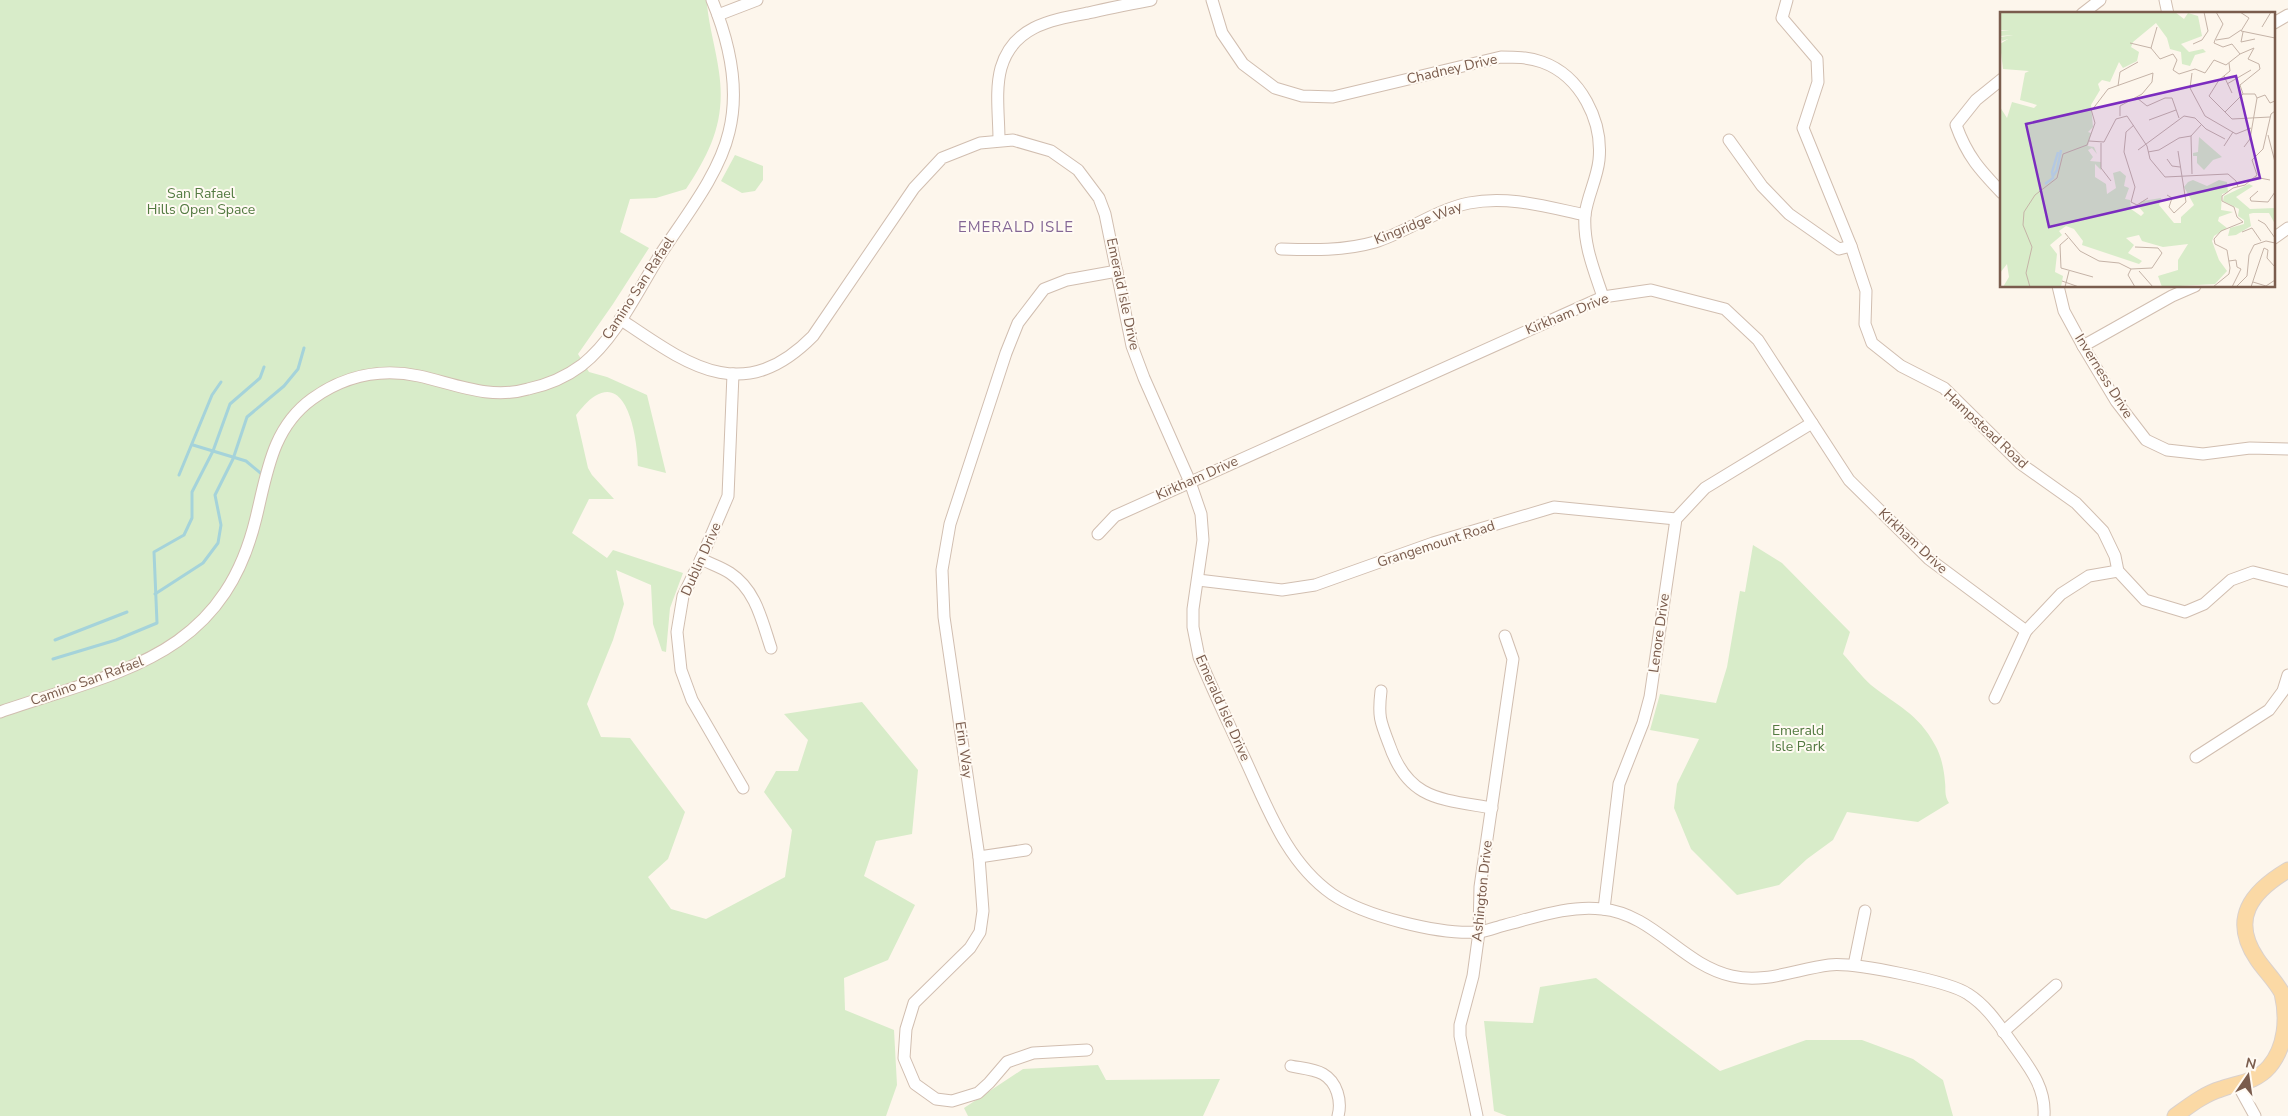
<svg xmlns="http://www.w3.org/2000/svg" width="2288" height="1116" font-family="'Nunito Sans',sans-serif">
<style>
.green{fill:#d8ecc9}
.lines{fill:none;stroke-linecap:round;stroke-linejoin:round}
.stream{stroke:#a5d3da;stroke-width:3}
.minor-casing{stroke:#d1beb0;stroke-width:13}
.major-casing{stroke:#dad1cd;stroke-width:17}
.minor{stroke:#fff;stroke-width:11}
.major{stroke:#fbd9a5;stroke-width:15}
.labels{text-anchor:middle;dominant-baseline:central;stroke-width:4;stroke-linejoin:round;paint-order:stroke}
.street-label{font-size:14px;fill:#7a5c4d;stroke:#fffaf3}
.park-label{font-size:14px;fill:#537a41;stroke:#fffaf3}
.neighbourhood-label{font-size:15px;letter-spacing:1px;fill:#846695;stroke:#fffaf3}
.inset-river{fill:none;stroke:#bfe3e8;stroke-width:2.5}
.inset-road{fill:none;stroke:#c5b3a7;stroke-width:1}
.view{fill:#7b2cbf;fill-opacity:0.15;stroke:#7b2cbf;stroke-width:2.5}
.inset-edge{fill:none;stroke:#7a5c4d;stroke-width:2.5}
</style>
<rect width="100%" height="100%" fill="#fdf6ec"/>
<!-- green -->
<g class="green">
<path d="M0,0H718L707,4C709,27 716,49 719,72C726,120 711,151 686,189L656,198L630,199L620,232L649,248L613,304L578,354L589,372L607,377L647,395L666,473L638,466C638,447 630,374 595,396C588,400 581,409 576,415L588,468L592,475L614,499H589L572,533L607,558L613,550L683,573L670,608L666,652L662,651L653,624L651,585L616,570L624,604L613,640L587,704L601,737L630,738L685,812L668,859L648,877L671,909L706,919L785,877L792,830L764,792L776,771H798L808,740L784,714L862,702L918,770L912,834L876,841L864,876L915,905L888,960L844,978L845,1010L894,1030L897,1085L886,1116H0Z"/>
<path d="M735,155L763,166V180L755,191L742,193L721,181Z"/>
<path d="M1753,545L1782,563L1850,632L1843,654C1852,664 1861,676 1871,685C1897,706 1918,713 1935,745C1941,755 1944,769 1945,782C1946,790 1944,795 1949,803L1918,822L1847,812L1833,840L1807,859L1779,885L1737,895L1691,849L1674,808L1677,784L1699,739L1650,730L1660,694L1716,703L1727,667L1740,591L1745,592Z"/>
<path d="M1596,978L1720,1071L1806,1040H1862L1913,1059L1943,1080L1953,1116H1507L1494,1111L1484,1021L1533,1023L1540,987Z"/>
<path d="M1098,1065L1106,1080L1220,1079L1203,1116H968L964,1108L1023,1069Z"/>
</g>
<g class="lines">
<!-- stream -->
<g class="stream">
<path d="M193,445L246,461L264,476"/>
<path d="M179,475L212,395L221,382"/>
<path d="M155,594L203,563L218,543L221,525L215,495L233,459L247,417L284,386L298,369L304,348"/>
<path d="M55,640L127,612"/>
<path d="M53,659L116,640L157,623L154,552L184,535L192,518V492L213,451L230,404L260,378L264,367"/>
</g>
<!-- minor casing -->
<g class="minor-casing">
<g id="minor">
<path d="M1212,0L1222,33L1243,64L1275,88L1302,96L1333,97L1501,57C1515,57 1528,57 1542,62C1581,76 1603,121 1599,160C1597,179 1587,197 1585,215C1583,244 1594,270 1603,297"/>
<path d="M1787,0L1782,18L1817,59L1818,82L1803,128L1851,246L1866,291L1865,324L1872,343L1901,366L1944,388L2021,464L2076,503L2103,531L2115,556L2118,571L2145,600L2185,612L2204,604L2231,580L2253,572L2288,581"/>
<path d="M2165,0L2168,14"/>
<path d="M2082,14L2100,0"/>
<path d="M718,15L757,0"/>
<path d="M2274,23L2288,15"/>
<path d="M2002,79L1976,100L1956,125C1967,156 1980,170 2002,193"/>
<path d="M999,140C999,117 995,90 1001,68C1013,26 1051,20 1088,13C1109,8 1130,4 1151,0"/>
<path d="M1729,140L1762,186L1789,214L1839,249L1851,246"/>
<path d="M2274,238L2288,228"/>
<path d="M1281,249C1312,250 1344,251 1375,242C1407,232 1435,210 1469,203C1508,195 1547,207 1585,215"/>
<path d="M2058,286L2064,311L2083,346L2116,401L2146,440L2167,450L2203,454L2250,448L2288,449"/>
<path d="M620,319C687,364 742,408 813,336L914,188L942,158L980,143L1013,140L1051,151L1078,170L1099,198L1105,214L1132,346L1144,378L1190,482L1201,514L1203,540L1193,609V627L1199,657C1213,691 1229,724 1244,757C1267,806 1286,862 1332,894C1364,916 1439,935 1479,932C1487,931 1497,927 1505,925C1536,917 1570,905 1602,909C1654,914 1682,965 1732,976C1764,984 1797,969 1829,965C1853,962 1949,981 1968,994C1987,1006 1999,1025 2012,1043C2028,1066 2046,1086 2044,1116"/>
<path d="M2083,346L2172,296L2195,286"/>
<path d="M733,374L728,496L701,559L683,596L677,632L681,670L692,700L743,788"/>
<path d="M1098,534L1115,516L1603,297L1651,290L1725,309L1758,340L1849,480L1929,559L2026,631"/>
<path d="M701,559C711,564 721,567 730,573C756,590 762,621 771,648"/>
<path d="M1198,580L1282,590L1315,585L1433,543L1554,507L1676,519"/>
<path d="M1381,691C1378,716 1380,721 1389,744C1408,800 1440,799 1492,808"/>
<path d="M1995,698L2026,631L2061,594L2089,576L2118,571"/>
<path d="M0,712C118,671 222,659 256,518C267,473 272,428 312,399C344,376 381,368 419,376C455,384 490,400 528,389C547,385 566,377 582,365C616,338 637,292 660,255C684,218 719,175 729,132C740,88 729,41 712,0"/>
<path d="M2196,757L2269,710L2283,691L2288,675"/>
<path d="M979,857L1026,850"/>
<path d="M1604,909L1619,784L1643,723L1650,697L1676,519L1705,488L1812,423"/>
<path d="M1854,965L1865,911"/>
<path d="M2003,1032L2056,985"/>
<path d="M1087,1050L1033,1053L1007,1062L989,1083L978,1093L952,1101L936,1099L915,1084L904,1058L906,1029L914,1003L970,948L980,932L983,911L979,857L944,617L942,570L950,524L1006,353L1018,323L1044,289L1067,280L1117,271"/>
<path d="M1291,1066C1300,1068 1314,1069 1323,1074C1337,1082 1342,1101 1338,1116"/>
<path d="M2238,1085L2255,1116"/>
<path d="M1477,1116L1460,1036V1025L1473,976L1479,932L1480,887L1513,659L1505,636"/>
</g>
</g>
<!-- major casing -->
<g class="major-casing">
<path id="major" d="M2175,1116C2189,1106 2204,1094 2221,1089C2238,1083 2256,1082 2269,1067C2286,1047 2288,1018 2282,993C2275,980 2265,971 2257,959C2230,919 2251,892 2288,870"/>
</g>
<!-- minor -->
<use href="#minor" class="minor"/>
<!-- major -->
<use href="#major" class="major"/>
</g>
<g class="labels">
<!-- street labels -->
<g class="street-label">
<text transform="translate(1452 69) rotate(-13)">Chadney Drive</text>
<text transform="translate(1418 223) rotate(-22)">Kingridge Way</text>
<text transform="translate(638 288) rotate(-57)">Camino San Rafael</text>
<text transform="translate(1123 294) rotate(78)">Emerald Isle Drive</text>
<text transform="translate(1567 314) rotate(-22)">Kirkham Drive</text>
<text transform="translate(2104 376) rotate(58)">Inverness Drive</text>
<text transform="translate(1986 429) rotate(43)">Hampstead Road</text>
<text transform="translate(1197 478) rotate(-24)">Kirkham Drive</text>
<text transform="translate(1913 541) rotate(43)">Kirkham Drive</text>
<text transform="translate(1436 544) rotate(-18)">Grangemount Road</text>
<text transform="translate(701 559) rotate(-66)">Dublin Drive</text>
<text transform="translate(1659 633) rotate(-82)">Lenore Drive</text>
<text transform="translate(87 681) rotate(-20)">Camino San Rafael</text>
<text transform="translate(1223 708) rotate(66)">Emerald Isle Drive</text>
<text transform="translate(964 750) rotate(82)">Erin Way</text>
<text transform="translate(1482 891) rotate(-84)">Ashington Drive</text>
</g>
<!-- park labels -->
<g class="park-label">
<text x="201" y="193">San Rafael<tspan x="201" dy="16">Hills Open Space</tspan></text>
<text x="1798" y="730">Emerald<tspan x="1798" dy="16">Isle Park</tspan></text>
</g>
<!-- neighbourhood labels -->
<g class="neighbourhood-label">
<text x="1016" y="227">EMERALD ISLE</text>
</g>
</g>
<!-- overview -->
<g transform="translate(2000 12)">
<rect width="275" height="275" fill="#fdf6ec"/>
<path d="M0,0H175L184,7L188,1L198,4L202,24L181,32L189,40L203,37L206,40L195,43L190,54L182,52L181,40L170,37L167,26L156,11L133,30L131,35L139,40L137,49L123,56L119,50L110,70L102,68L98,72L100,78L91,93L93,115L88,120L91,121L88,134L94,135L97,142L92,136L88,138L93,145L90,149L101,150V158L95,152V165L106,172L107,182L116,176L113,161L120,159L126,164L124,174L129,176L125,187L130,188L131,197L141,204L144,201L138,194L142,189L161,186L159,193L174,211H181V205L194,193L184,175L188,170L193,168L207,174L219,168L227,170L228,180L222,182L221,198L233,200L219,205L218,209L227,216L214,224L212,229L219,248L227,259L215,272L162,275L158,264L178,258V248L188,232L163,235L142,229L139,223L126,226L134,233L128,241L142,249L139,252L82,233L83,229L74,217L66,214L59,219L62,223L50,233L57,242L55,260L63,264L61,275H3L9,265L7,252L0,261V95L7,106L12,90L34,96L37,93L20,88L25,61L29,59L3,57L0,32L8,27L2,29L1,25L13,23L0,24V19L10,18H0ZM199,125L222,145L213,148L204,158L197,151V144H193V141L198,140ZM249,172L253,174L236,185L250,197L275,196V212L269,201H253L249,202L251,214L236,223L228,224L230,216L244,212V208L238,204L239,197L223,189L224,184Z" fill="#d8ecc9"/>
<path class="inset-river" d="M53,164L57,158L61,138M45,172L53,166L52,160L58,140"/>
<path class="inset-road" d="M240,0L249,6L241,19L275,26M262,15L271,0M243,20L241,30L255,27M215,28L214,31L223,35L232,32L240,42M215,28L223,12L216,0M216,28L229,26L241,18M130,31L151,36L160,47M193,32L202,28L208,19L204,0M151,36L157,15M0,40V78M160,47L173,42L177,48L173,58L179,62L195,57L205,61L214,48L226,53L240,42L254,36L248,47L259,52L260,57L240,73L243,82L225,100M229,51L230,59L219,68L209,84L232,107L270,105M192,61L190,76L205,104L236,122L251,116M224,64L232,81M227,72L251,58M118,74L120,60L138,50M243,82H255L257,86L265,83L270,91L275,89M137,86L147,94L165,86H172L179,106M92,98L108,77L153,61L152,70L142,82L120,94V104M149,108L176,98M134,113L126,120L124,140L135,175L131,190L137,193L148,186M268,123L275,150M89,129L104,130L116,107L127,104L147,134L150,147L165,165L228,162L236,169L238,175M101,131V156L111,169M224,134L233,120M244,135L250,127L257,86M138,138L184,104L195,106L206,117L225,127M148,140L159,138L179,126L191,124M167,147L172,154L180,155M192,162L191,124L201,113M255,165L270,168M258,179L250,186L251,189L268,190L275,180M167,183L172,186L169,195L174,201L186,190L178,139M258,208L265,212L275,226M242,220L252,216L261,229M65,221L80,239L99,249L119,251L131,257M68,226L60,233L61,256L93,265M229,249L236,248L237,255L241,257L232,275M139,259L153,275M62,269L79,275M253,270L266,274L275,268M30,275L26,261L32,235L23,213L24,200L35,183L57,166L63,142L87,133L95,111L91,97M65,275L69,259M135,275L128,263L131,257L152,256L162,241L158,236L135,235M213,275L229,262L230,256L227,238L215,232L214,227L221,219L243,210L237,205L234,195L222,189V184L233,176L245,173L257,163L252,148L263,137L271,102L275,99M236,275L247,264L249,243L254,233L266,229L275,231M251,275L264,236L268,238L267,246L275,255"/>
<path class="view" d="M236,64L260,166L49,215L26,112Z"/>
<rect width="275" height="275" class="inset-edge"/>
</g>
<!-- north arrow -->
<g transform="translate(2248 1076) rotate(13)" stroke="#fffaf3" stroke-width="4" paint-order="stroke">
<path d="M0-4L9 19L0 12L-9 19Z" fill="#7a5c4d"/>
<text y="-8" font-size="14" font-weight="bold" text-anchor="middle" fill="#7a5c4d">N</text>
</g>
</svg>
